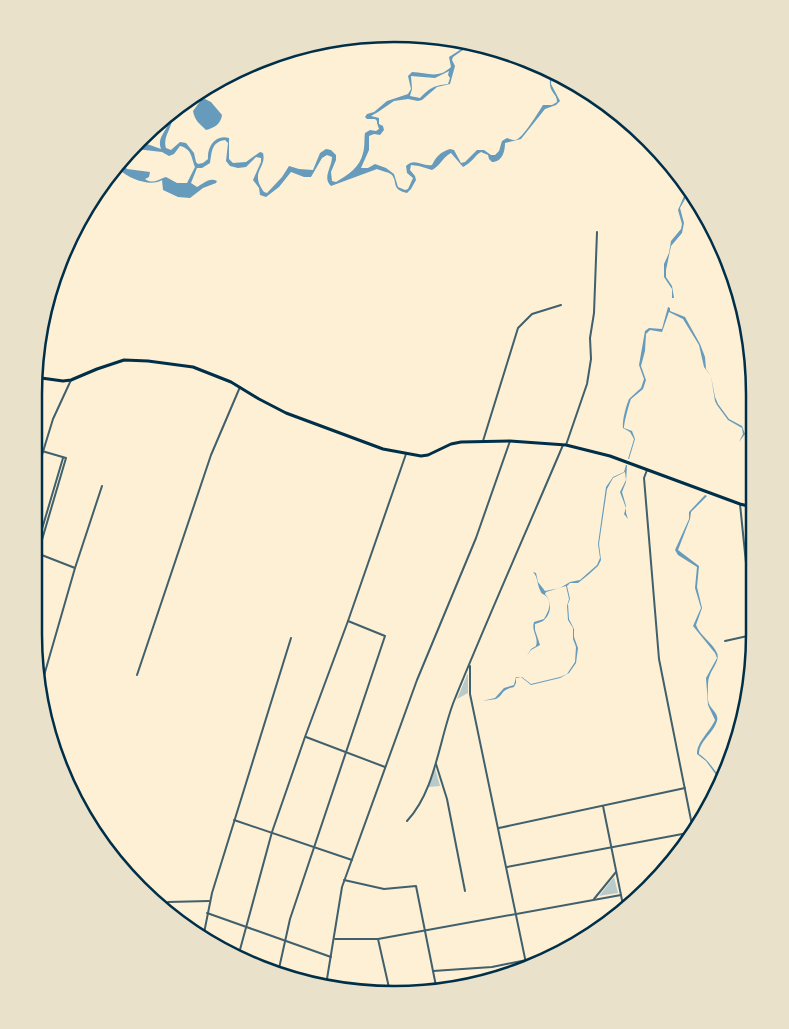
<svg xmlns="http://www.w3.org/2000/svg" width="789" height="1029" font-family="Ubuntu,sans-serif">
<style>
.green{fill:#b9caca}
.water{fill:#669bbc;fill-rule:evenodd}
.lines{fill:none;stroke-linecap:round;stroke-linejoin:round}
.minor{stroke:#3f606c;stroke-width:2}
.secondary{stroke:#003049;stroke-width:3}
.rim{fill:none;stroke:#003049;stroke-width:2.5}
</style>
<rect width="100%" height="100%" fill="#fdf0d5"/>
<!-- green -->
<g class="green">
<path d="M468,674V693L457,699L467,675Z"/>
<path d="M435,768L440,786L429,787V786Z"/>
<path d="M614,877L618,893L598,896H599Z"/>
</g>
<!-- water -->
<g class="water">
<path d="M471,43H473L453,57L452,60L455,66L450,84L437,87L422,100L418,101L408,99L394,101L378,112L371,116L379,118V124L383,126L384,130L380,135L374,134L369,136V150L361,168H368L375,164L386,168L394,174L398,187L405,190L408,189L413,178L407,173L406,166C415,157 422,167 432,165C436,157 440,152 450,149L454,150L461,163L465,162L477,150H484L491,155H495L499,151L502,141L507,138C509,139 512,140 515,140C522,140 539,111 543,105H552L557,102C557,96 554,95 551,89C549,84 550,77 551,71L552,72L551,84L560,101L556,105L545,109L521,139L505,143C505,152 502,162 492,162L489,159L488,155L481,152C474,156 473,162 463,167L451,153C443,157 440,166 432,170L419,166L411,165L410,170L415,176L416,180L411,189L407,193C391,189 398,183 392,175C389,172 381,171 377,169L331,186C322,178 332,167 332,157L327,155L322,158L311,177H304L291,172L279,187L266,197L260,195L259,188L253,180L261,162V158L256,157L246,167L238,168L230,166L226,161L228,143L225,140C211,142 212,152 210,163L202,168H197L191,183L197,187C203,184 209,177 217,181L216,183L203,188L190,198L178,197L163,190L162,180C151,187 129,179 120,170V165L126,159L124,165L127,169L150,172L149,177L145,179C153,185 159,179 166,177L177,183H187L195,167C191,157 192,149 180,146L174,154L169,156L162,152L136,149L141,144H147L161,149C156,136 169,131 169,118L172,115C174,127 162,136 166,148L171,150L180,142L186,143L194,153L196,162L198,164L203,163L208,159C207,147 215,134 229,138V159L233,163L246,162L260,152L263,153C267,169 249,171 264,192L267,193L282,177L289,166L299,169L313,170L320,153L326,149L331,150L336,155V160L331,172L332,181L336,182C348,175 360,167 363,153C365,147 364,140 365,133L370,130L376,131L379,129L377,123V121L375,119H367L365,117L367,114L374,112L387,101L408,94L411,89L408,76L412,72C427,72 437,80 451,67L449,57ZM449,71L448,75L450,78L448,84C433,86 431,87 420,98L410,96L412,89L411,76L435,78Z"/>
<path d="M205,99L211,102L222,115C221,124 214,128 206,130C199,123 195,121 193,111L201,100Z"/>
<path d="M688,187L689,192L680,208L684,223L682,233L671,246L666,270V277L672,286L674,298H672V289L664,277V264L669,253L671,241L681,229L682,224L678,210Z"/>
<path d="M668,307L670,308V311L685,317L700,344L705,357L706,369L711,376L715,397L718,404L729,419L742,426L745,434L739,442L743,434L742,428L728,420L717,405L715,401L711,376L704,367L699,345L683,319L669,312L662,332L650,330L646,334L645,351L641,366L646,380L643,389L631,399C629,404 624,423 624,428L632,431L635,439L629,459H628L634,439L630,432L623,428C622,421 626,406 629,399L641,388L644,379L639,365L645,331L649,328L662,329Z"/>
<path d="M626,465H627L626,482L622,492L626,506V513L628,519L624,514L626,508L620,492L626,480L625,472L613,478L607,489L599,544L601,560L598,566L588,575L578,583H570L567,586L570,599L568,604L569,619L574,629V637L578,648L576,663L569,673L560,678L531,685L521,677L516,678V683L514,687C500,690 504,695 496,699C492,700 486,700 482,701L495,698L504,688L514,685L516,677H522L531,684L560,677L567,674L575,662L576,647L573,639V628L568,620L567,606L569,599L566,586L546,592L545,594C552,601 552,614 543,621C541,622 538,623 535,624V630L540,645L531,650L527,656L531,649L536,646C539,637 531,631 534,622L544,619C548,612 553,603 546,596C542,593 542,595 540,590C537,584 538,577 533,572L536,573L538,582L545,591L560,588L570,582L580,580L597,565L600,558L598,544L606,487L613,477L624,472Z"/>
<path d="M705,495L707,496L691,512L690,519L678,550L699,566L697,587L702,608L696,625C700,636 712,642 717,653C721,662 708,671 708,684C708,690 707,698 709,704C712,710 719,714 717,721C713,734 699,741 699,754C710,761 715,772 723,781L722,783L706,761L697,754C697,741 710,732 715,720L708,705L706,678L717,658L715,653L693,626L701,608L695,588L697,567L678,555L675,550L689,519V512Z"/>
</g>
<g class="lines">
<!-- minor -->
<g class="minor">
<path d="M483,441L518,328L532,314L561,305"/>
<path d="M566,445L587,384L591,359L590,338L594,313L597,232"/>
<path d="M647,470L644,478L659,659L694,835"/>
<path d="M34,481L53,419L71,380"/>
<path d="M740,504L752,622"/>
<path d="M34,552L75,568"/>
<path d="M34,556L63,458"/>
<path d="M34,567L66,458L42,451"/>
<path d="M725,641L752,635"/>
<path d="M470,666V694L527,968"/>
<path d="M137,675L211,455L240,387"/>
<path d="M41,686L75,568L102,486"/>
<path d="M306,737L385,767"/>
<path d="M436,764L447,799L465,891"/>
<path d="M603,806L624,910"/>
<path d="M234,820L352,860"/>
<path d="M407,821C436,790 439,739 454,701C489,615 527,530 563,445"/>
<path d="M499,828L685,788"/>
<path d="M507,867L693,832"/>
<path d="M344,880L384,889L416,886L437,991"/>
<path d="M594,899L616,872"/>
<path d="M167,910L168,902L209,901"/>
<path d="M207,913L331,957"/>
<path d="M203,938L212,893L291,638"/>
<path d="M335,939H378L621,895"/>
<path d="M378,939L390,992"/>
<path d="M238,957L272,832L305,737L348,621L406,454"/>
<path d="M433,971L492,967L556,954"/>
<path d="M278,973L290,919L385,636L348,621"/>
<path d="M326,985L342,887L417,680L476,538L510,441"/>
</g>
<!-- secondary -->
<path class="secondary" d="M34,377L63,381L71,380L97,369L124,360L148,361L193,367L231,382L259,399L286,413L383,449L421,456L428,455L451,444L461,442L510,441L566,445L610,456L740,504L752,507"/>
</g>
<!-- crop -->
<path d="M0 0H789V1029H0ZM394 42H394A352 352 0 0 1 746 394V634A352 352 0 0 1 394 986H394A352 352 0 0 1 42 634V394A352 352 0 0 1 394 42Z" fill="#e9e1ca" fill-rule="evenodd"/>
<path class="rim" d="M394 42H394A352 352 0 0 1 746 394V634A352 352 0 0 1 394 986H394A352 352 0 0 1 42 634V394A352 352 0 0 1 394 42Z"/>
</svg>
